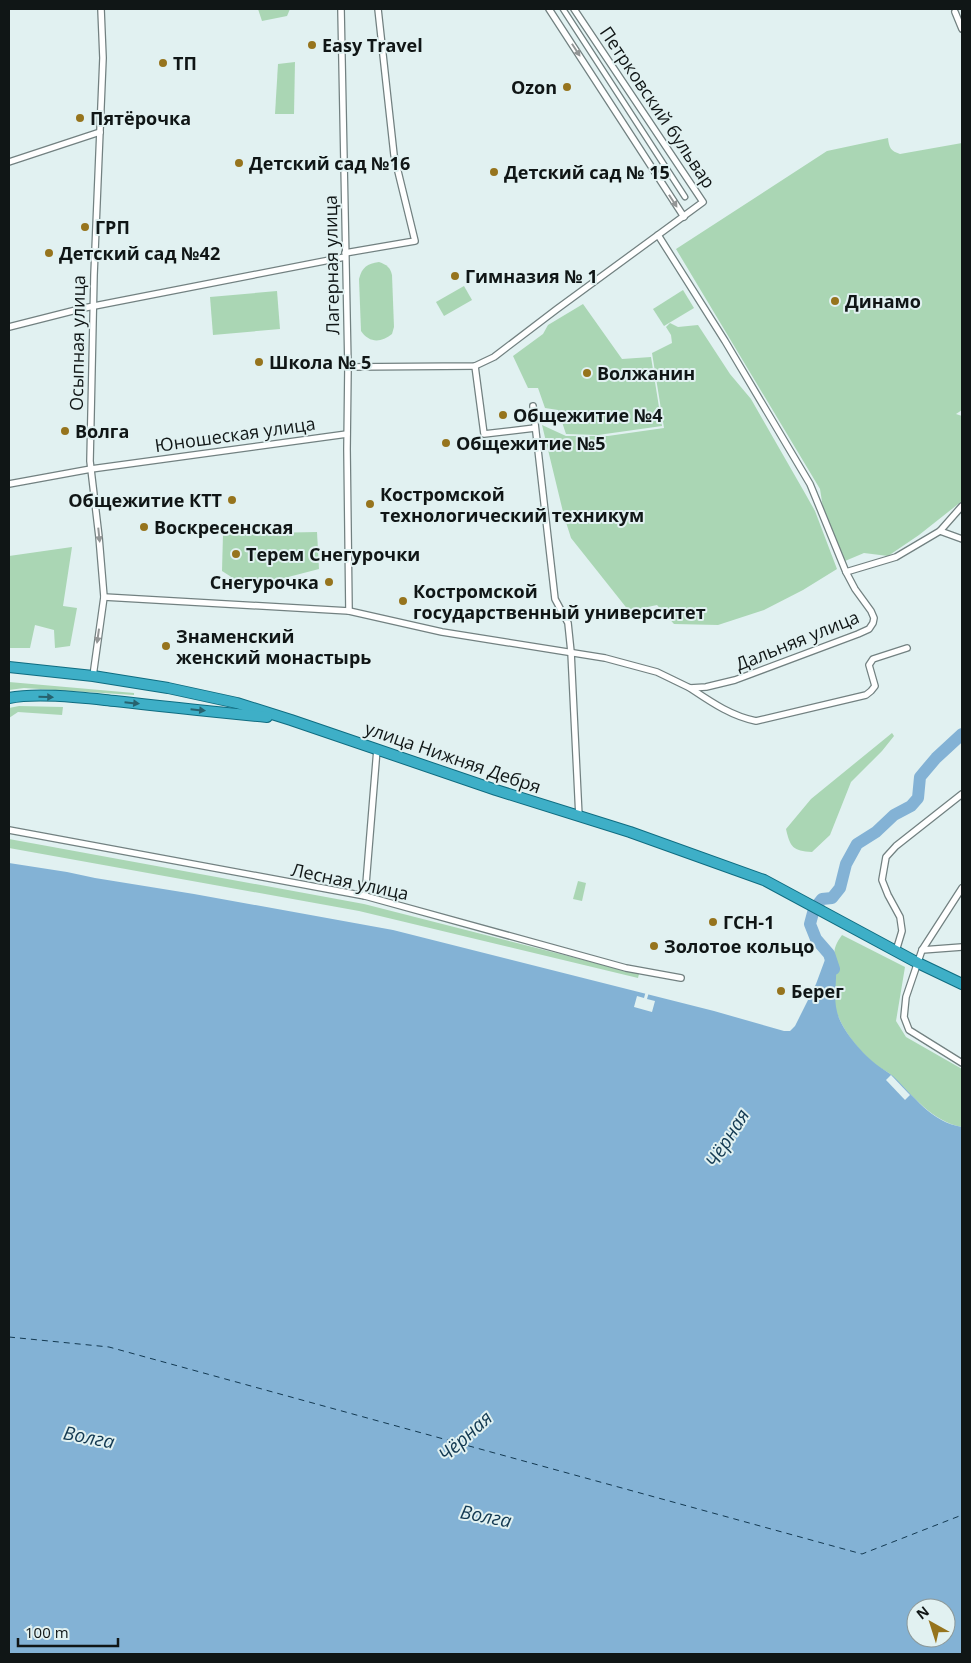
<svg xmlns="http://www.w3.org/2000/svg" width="971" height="1663" font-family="'Open Sans',sans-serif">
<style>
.green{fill:#aad6b4}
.water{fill:#83b2d5;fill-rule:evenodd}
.pier{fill:#e1f1f1}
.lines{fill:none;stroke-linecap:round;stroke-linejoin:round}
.river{stroke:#83b2d5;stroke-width:12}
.ferry{stroke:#133951;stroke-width:1;stroke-dasharray:6 5;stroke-linecap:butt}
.pedestrian-casing{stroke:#728181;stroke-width:7}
.minor-casing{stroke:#728181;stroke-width:8}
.trunk-casing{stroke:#0f6c80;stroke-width:12}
.pedestrian{stroke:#fff;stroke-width:4.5}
.minor{stroke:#fff;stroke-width:5.5}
.trunk{stroke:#3eafc7;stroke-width:10}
.oneway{fill:#939696}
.oneway2{fill:#27626e}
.poi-dot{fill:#96741d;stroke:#e1f1f1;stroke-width:2}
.labels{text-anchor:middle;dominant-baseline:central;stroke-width:4;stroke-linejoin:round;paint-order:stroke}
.poi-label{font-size:18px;font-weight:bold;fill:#101616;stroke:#e1f1f1;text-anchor:start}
.street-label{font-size:18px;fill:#101616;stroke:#e1f1f1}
.water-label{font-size:19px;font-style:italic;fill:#133951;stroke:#e1f1f1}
</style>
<rect width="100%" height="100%" fill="#e1f1f1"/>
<!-- green -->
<g class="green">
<path d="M258,9H290L287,16L262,21Z"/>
<path d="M295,62L294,114H275L278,64Z"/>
<path d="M888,138C889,148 891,151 900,154L962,143V410L956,414L962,416V501L919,535L888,556L864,553L845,561L823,508L820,489L676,249L827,151Z"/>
<path d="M379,262C387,265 390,267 392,275L394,327L392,334C381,343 369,343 361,331L359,279C362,267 367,264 379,262Z"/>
<path d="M464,286L472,300L444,316L436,302Z"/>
<path d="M683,290L694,308L664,326L653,309Z"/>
<path d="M277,291L280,329L213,335L210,297Z"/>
<path d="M583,304L622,359L651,357L662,426L598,435L566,434L558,410L545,408L538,388H528L513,356L543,334L548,325Z"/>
<path d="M670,323L678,327L698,325L730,374L751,399L806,495L815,511L837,569L803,590L764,610L718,625L674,624L657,605L629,611L571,538L564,516L542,425L566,436H608L664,428L652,353L672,343L671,335L666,327Z"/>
<path d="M317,532L319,569L269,582L236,580L222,571L223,534Z"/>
<path d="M72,547L63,606L77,608L70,646L55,648L54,630L35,625L30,648H9V556Z"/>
<path d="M9,682L134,693V695L24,688L9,690Z"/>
<path d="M19,706L63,707L62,715L18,712L9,718V708Z"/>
<path d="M892,733L894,736L882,751L851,782L830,835L812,852C793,851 790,847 786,829L811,799Z"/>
<path d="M9,839L364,904L639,974L638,978L359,911L9,848Z"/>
<path d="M578,881L586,883L582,901L573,899Z"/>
<path d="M842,935L905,967L896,1021L906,1037L962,1069V1127C931,1121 914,1096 892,1076C888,1071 881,1069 876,1065C858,1050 838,1026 834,1002C833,992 836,981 836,971C837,954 829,953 842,935Z"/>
</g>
<!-- water -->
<path class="water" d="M9,863L67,872L95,878L194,894L393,930L714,1011L784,1031H790L795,1026L816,984L826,957L829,954H833C841,976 830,995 839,1018C846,1035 863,1054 877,1065C882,1069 888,1072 893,1076C914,1096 931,1122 962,1127V1654H9ZM916,1608H946V1638H916Z"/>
<!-- pier -->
<g class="pier">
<path d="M646,991L649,992L647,999L655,1001L652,1012L634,1007L637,996L644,998Z"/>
<path d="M891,1075L910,1095L905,1100L886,1080Z"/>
</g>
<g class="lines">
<!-- river -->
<path class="river" d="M834,969L829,954L816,939L810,924L814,909L822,899L832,898L840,888L846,864L857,844L876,832L894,815L911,806L918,798L920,777L936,758L962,734"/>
<!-- ferry -->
<path class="ferry" d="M9,1337L109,1347L862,1554L962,1515"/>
<!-- pedestrian casing -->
<g class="pedestrian-casing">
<path id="pedestrian" d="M563,9L685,197"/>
</g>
<!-- minor casing -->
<g class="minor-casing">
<g id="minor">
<path d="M341,9L348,367L347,449L349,611"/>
<path d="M549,9L684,217"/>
<path d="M955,12L962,29"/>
<path d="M9,162L100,132"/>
<path d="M345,253L415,241L394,155L378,9"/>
<path d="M9,327L84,308L345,257"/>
<path d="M475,366L484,434L535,428"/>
<path d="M348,367L475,366L494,357L557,309L703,202L574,9"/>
<path d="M533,406L555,599L568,623L571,652L579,817"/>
<path d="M9,484L91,469L347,434"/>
<path d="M940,531L962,539"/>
<path d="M846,572L896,557L940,531L962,506"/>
<path d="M104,597L349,611L442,632L605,658L657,672L690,688L706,687L735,680L858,634L869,629L873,623L874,618L871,611L855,589L846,572L810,484L725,341L658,235"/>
<path d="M93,676L104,597L99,537L90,461L94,275L103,58L101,9"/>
<path d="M690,688C711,702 731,716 756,721L866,695L871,691L875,686L869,665L873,659L907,648"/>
<path d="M9,830L365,896L626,968L681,978"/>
<path d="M962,888L922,950L906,997L904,1017L909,1030L962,1063"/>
<path d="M365,896L377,749"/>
<path d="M922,950L962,947"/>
<path d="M896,951L902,931L900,917L888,895L882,880L886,857L896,846L962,794"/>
</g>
</g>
<!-- trunk casing -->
<g class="trunk-casing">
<g id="trunk">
<path d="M9,667L93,676L168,688L237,703L291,720L496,790L630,832L764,880L918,963L962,984"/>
<path d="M9,698C38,692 85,698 115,701C166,707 216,712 267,717"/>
</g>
</g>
<!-- pedestrian -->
<use href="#pedestrian" class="pedestrian"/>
<!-- minor -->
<use href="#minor" class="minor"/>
<!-- trunk -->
<use href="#trunk" class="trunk"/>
</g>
<!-- one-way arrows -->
<defs><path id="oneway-solid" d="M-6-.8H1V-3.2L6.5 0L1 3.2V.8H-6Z" transform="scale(1.25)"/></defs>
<g class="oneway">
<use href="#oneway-solid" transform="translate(576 50) rotate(57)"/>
<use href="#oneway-solid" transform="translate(673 201) rotate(57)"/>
<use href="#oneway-solid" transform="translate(99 535) rotate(84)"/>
<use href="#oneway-solid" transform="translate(98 636) rotate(98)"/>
</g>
<g class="oneway2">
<use href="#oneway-solid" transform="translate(46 697) rotate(1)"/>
<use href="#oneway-solid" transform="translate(132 703) rotate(6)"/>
<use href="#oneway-solid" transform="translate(198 710) rotate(6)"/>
</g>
<!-- markers -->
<g class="poi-dot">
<circle cx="312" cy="45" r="5"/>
<circle cx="163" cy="63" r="5"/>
<circle cx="567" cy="87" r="5"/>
<circle cx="80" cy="118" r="5"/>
<circle cx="239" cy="163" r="5"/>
<circle cx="494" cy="172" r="5"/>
<circle cx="85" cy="227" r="5"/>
<circle cx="49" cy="253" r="5"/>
<circle cx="455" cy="276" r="5"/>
<circle cx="835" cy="301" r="5"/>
<circle cx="259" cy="362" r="5"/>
<circle cx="587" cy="373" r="5"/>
<circle cx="503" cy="415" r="5"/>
<circle cx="65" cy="431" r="5"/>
<circle cx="446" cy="443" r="5"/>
<circle cx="232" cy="500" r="5"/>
<circle cx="370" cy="504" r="5"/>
<circle cx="144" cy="527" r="5"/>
<circle cx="236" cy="554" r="5"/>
<circle cx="329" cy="582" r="5"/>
<circle cx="403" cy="601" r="5"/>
<circle cx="166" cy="646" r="5"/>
<circle cx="713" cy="922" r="5"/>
<circle cx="654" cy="946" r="5"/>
<circle cx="781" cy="991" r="5"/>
</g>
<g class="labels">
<!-- poi labels -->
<g class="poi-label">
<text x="322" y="45">Easy Travel</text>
<text x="173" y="63">ТП</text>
<text x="557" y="87" text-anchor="end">Ozon</text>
<text x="90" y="118">Пятёрочка</text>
<text x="249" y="163">Детский сад №16</text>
<text x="504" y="172">Детский сад № 15</text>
<text x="95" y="227">ГРП</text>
<text x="59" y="253">Детский сад №42</text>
<text x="465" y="276">Гимназия № 1</text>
<text x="845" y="301">Динамо</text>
<text x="269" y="362">Школа № 5</text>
<text x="597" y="373">Волжанин</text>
<text x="513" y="415">Общежитие №4</text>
<text x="75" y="431">Волга</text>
<text x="456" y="443">Общежитие №5</text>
<text x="380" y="494">Костромской<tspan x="380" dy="21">технологический техникум</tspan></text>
<text x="222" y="500" text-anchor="end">Общежитие КТТ</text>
<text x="154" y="527">Воскресенская</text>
<text x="246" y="554">Терем Cнегурочки</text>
<text x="319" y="582" text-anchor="end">Снегурочка</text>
<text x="413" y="591">Костромской<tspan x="413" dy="21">государственный университет</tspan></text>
<text x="176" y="636">Знаменский<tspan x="176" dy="21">женский монастырь</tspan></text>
<text x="723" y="922">ГСН-1</text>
<text x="664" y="946">Золотое кольцо</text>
<text x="791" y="991">Берег</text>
</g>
<!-- street labels -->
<g class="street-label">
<text transform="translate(658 107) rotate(56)">Петрковский бульвар</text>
<text transform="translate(331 265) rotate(-91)">Лагерная улица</text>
<text transform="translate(77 343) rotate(-89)">Осыпная улица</text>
<text transform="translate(235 434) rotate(-8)">Юношеская улица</text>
<text transform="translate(797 640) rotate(-22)">Дальняя улица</text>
<text transform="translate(453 757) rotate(19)">улица Нижняя Дебря</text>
<text transform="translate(350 881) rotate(12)">Лесная улица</text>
</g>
<!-- water labels -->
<g class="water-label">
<text transform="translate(727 1138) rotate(-58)">Чёрная</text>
<text transform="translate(465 1436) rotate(-42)">Чёрная</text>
<text transform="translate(89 1437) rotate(11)">Волга</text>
<text transform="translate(486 1516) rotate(11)">Волга</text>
</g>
</g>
<!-- border -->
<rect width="971" height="1663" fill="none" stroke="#101616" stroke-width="20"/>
<!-- north arrow -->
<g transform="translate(931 1623) rotate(321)"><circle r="24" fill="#e1f1f1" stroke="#8d9999"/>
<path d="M0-4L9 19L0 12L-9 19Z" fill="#96741d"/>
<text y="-8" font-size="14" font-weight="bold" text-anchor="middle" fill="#101616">N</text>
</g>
<!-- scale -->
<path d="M18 1638v8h100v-8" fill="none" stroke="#101616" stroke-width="2.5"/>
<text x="25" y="1638" font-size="15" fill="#101616" stroke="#e1f1f1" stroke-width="4" paint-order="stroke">100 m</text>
</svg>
